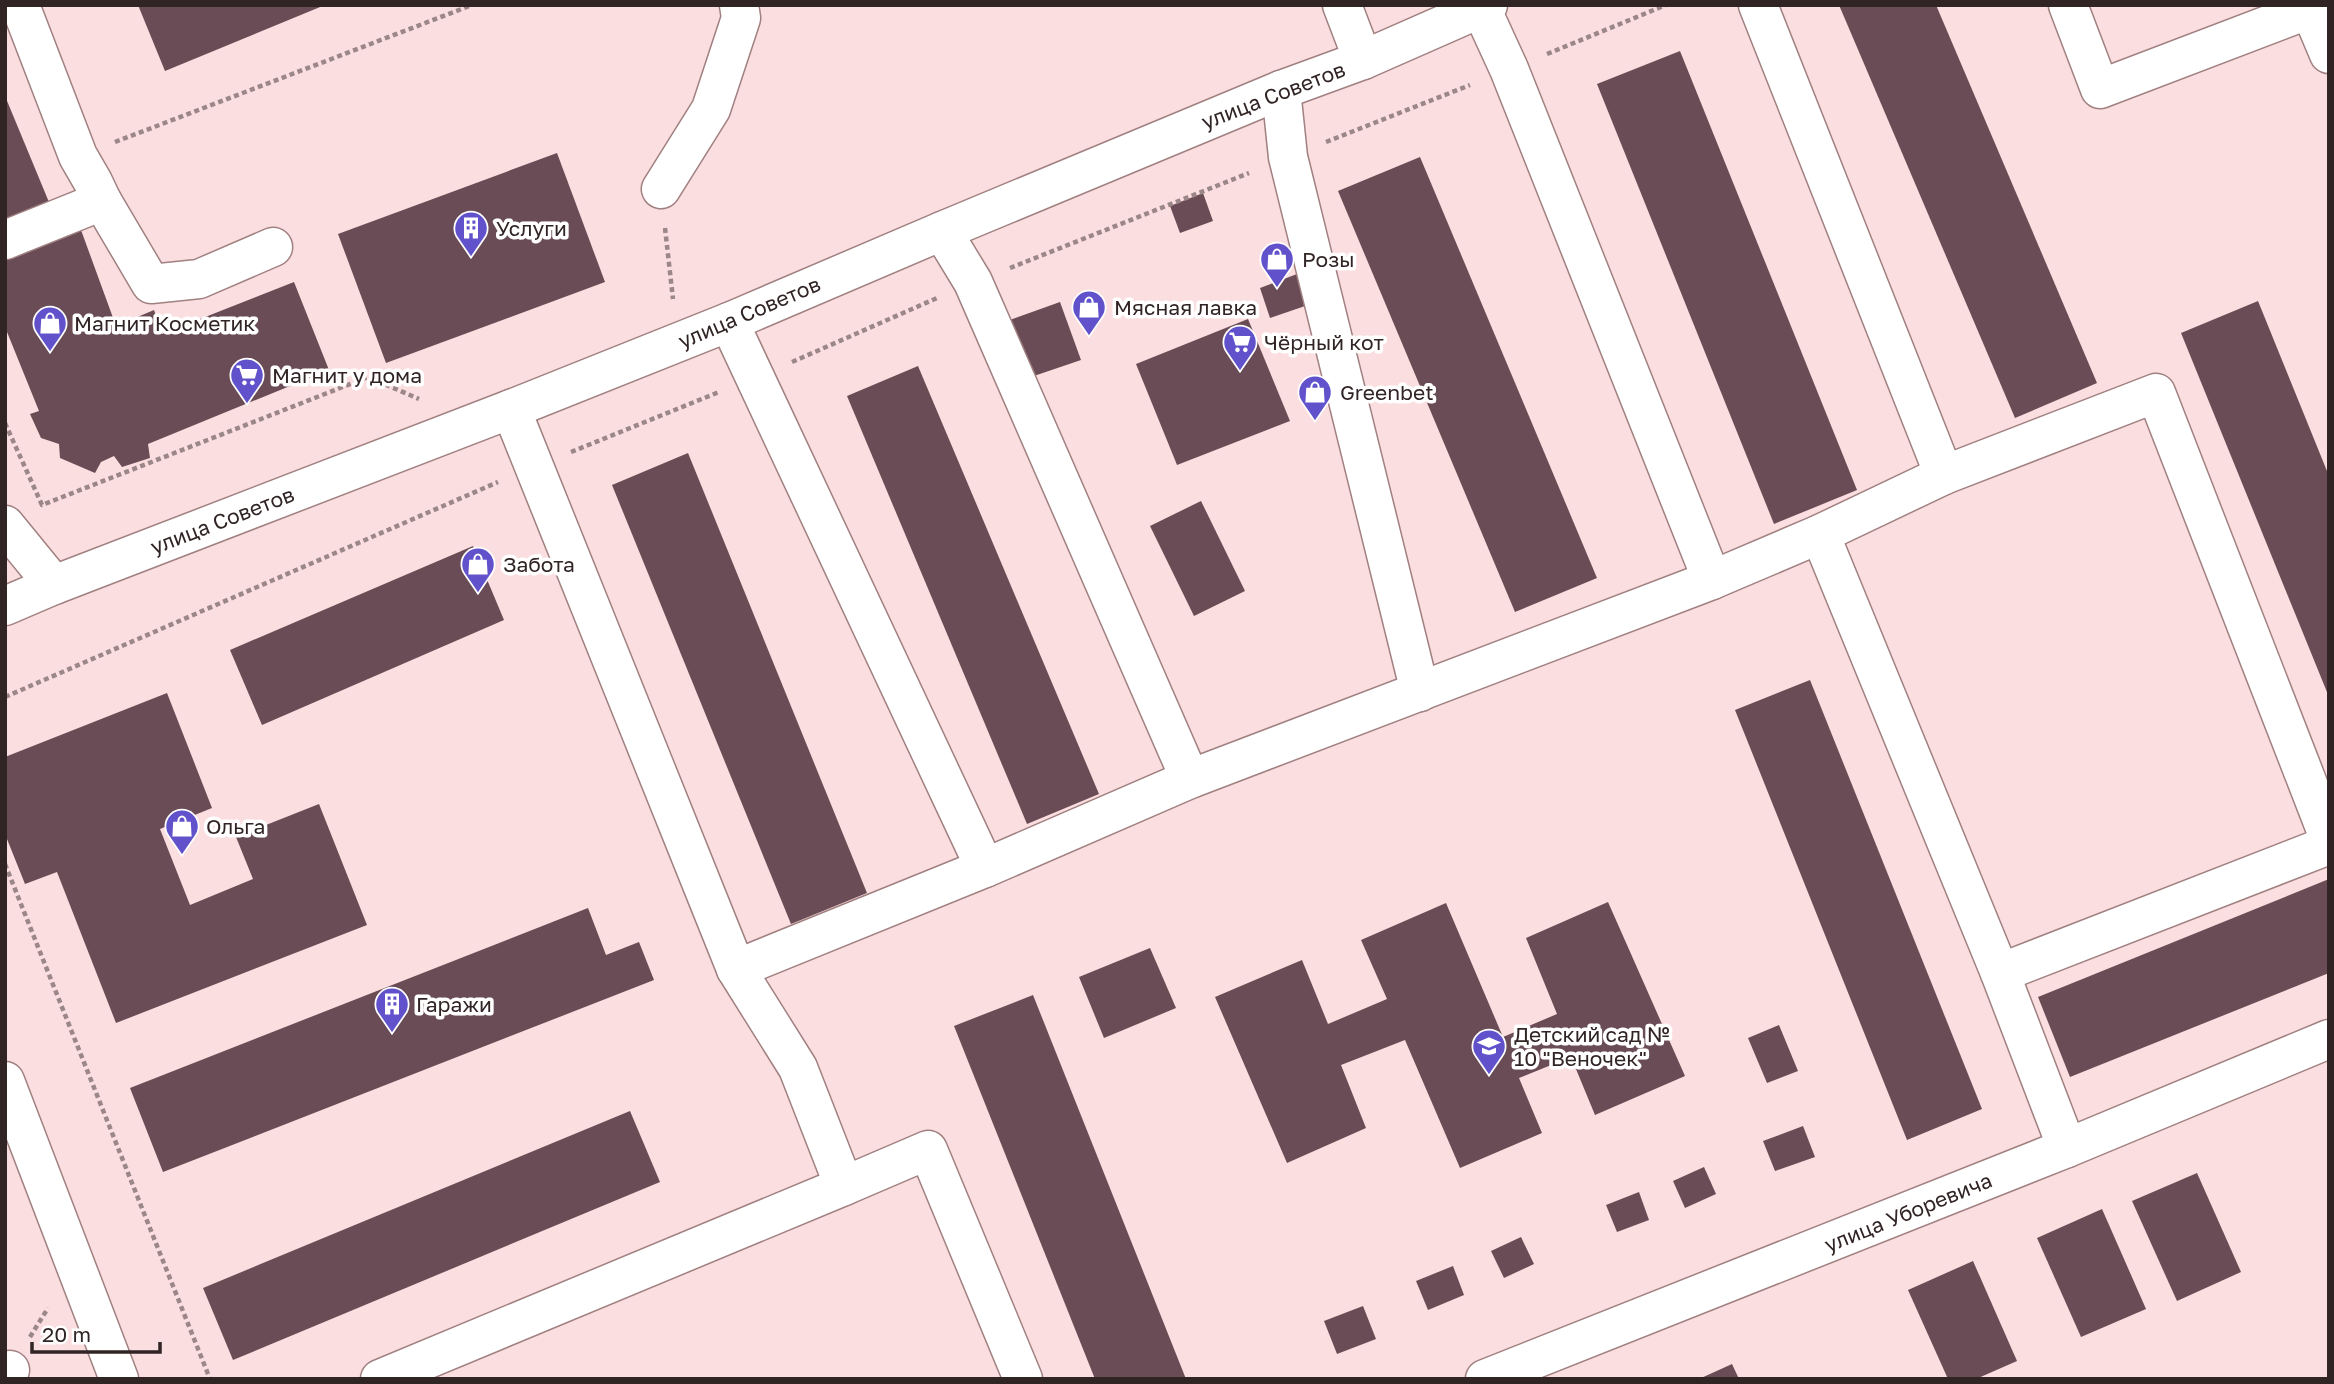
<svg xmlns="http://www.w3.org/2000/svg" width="2334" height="1384" font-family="'Golos Text',sans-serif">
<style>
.building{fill:#694c55}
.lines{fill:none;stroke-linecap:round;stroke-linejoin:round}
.minor-casing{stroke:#a18081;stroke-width:41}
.path{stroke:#9c8788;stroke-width:4.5;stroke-dasharray:5 3.5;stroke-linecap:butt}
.minor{stroke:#fff;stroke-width:38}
.labels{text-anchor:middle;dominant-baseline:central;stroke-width:7;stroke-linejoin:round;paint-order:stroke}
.street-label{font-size:21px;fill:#312425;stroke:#fff}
.poi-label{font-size:21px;fill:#312425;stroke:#fff;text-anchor:start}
</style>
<rect width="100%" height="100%" fill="#fbdedf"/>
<!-- building -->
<g class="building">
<path d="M138,5H325L165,71Z"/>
<path d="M1839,5H1936L2097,383L2015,418Z"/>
<path d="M1680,51L1857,490L1774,524L1597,84Z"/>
<path d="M5,96L51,207L5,226Z"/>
<path d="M557,153L605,282L386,363L338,234Z"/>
<path d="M1420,157L1597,578L1515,612L1338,191Z"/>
<path d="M1203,193L1213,221L1180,233L1170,206Z"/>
<path d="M81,230L116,326L154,310L162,334L294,282L329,370L148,444L150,458L122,467L114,456L101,462L95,473L60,458L59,444L41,438L30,414L39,411L5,327V260Z"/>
<path d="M1297,274L1308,305L1270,318L1260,288Z"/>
<path d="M2258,301L2329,476V697L2181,333Z"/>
<path d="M1060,302L1081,360L1031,377L1010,320Z"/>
<path d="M1248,319L1290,421L1177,465L1136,364Z"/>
<path d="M918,366L1099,794L1027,824L847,396Z"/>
<path d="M688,453L867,893L791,924L612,485Z"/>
<path d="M1201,501L1245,591L1194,616L1150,526Z"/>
<path d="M473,546L504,620L262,725L230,650Z"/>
<path d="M1810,680L1982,1109L1907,1140L1735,710Z"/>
<path d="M167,693L212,808L160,829L190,905L253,879L236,837L319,804L367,925L116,1023L57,872L25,884L5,834V757Z"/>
<path d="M2329,879V973L2070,1077L2038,997Z"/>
<path d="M1608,902L1685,1076L1595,1115L1571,1057L1519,1078L1542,1133L1460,1168L1405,1040L1341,1065L1366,1128L1287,1163L1215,997L1302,960L1328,1024L1387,999L1361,940L1446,903L1503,1037L1557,1014L1526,938Z"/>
<path d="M588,908L606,955L639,942L654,980L163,1172L130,1088Z"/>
<path d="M1150,948L1176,1008L1104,1038L1079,977Z"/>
<path d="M1033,995L1186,1379H1095L954,1026Z"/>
<path d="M1779,1025L1798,1071L1767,1083L1748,1038Z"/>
<path d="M630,1111L660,1182L233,1360L203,1288Z"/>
<path d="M1803,1126L1815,1157L1775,1171L1763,1141Z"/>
<path d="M1704,1167L1716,1194L1685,1208L1673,1181Z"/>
<path d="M2197,1173L2241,1272L2177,1301L2132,1201Z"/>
<path d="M1639,1192L1649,1220L1617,1232L1606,1205Z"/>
<path d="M2102,1209L2146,1309L2081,1337L2037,1238Z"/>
<path d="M1521,1237L1534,1264L1504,1278L1491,1251Z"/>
<path d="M1973,1261L2017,1361L1976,1379H1948L1908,1290Z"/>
<path d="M1453,1266L1464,1295L1428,1310L1416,1281Z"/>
<path d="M1363,1306L1376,1339L1337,1354L1324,1321Z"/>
<path d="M1732,1364L1739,1379H1699Z"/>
</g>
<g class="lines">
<!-- minor casing -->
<g class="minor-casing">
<g id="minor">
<path d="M1342,5L1363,60"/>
<path d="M1758,5L1944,475"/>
<path d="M2068,5L2100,89L2310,9L2329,54"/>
<path d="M1481,8L1509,69L1712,580"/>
<path d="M1281,90L1288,157L1420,692"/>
<path d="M661,189L711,109L741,18L739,5"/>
<path d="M102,201L151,284L199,279L273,247"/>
<path d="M942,231L973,282L1190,779"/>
<path d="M5,240L102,201L93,182L78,156L20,5"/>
<path d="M729,322L985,868"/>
<path d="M5,525L54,585"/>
<path d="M1820,534L2000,973L2067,1148"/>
<path d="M5,606L54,585L511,409L729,322L942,231L1281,90L1363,60L1488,5"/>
<path d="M736,969L985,868L1190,779L1712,580L1820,534L1944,475L2156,393L2329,838"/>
<path d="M2000,973L2329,845"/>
<path d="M5,1081L119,1379"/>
<path d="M844,1186L928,1150L1023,1379"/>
<path d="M5,1372L10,1370"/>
<path d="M380,1379L844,1186L798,1068L736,969L511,409"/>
<path d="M1485,1379L2067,1148L2329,1039"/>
</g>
</g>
<!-- path -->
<g class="path">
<path d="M1547,54L1666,5"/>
<path d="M115,142L472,5"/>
<path d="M1326,142L1470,85"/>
<path d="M665,228L673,299"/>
<path d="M1010,268L1249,173"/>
<path d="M792,362L937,298"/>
<path d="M5,423L42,505L368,377L419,399"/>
<path d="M571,452L719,392"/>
<path d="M5,697L498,482"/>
<path d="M5,864L210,1379"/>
<path d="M30,1337L48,1308"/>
</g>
<!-- minor -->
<use href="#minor" class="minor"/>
</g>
<!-- icons -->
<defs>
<g id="building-pin" transform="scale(1.75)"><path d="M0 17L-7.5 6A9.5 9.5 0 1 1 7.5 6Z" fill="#6152cb" stroke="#fff"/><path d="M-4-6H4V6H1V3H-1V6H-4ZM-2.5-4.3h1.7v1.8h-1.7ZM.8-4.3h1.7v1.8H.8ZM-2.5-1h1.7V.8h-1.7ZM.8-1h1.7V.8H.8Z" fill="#fff"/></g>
<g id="shop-pin" transform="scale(1.75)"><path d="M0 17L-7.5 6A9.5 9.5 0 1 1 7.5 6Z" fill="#6152cb" stroke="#fff"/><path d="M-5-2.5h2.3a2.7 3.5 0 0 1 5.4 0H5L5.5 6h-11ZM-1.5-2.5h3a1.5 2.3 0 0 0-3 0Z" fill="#fff"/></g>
<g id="supermarket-pin" transform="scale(1.75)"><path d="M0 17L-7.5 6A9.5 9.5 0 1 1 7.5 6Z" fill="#6152cb" stroke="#fff"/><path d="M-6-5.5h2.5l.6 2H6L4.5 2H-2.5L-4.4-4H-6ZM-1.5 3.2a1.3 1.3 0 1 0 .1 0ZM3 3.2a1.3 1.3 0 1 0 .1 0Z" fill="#fff"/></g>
<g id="school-pin" transform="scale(1.75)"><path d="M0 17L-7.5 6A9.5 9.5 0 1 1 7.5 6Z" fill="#6152cb" stroke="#fff"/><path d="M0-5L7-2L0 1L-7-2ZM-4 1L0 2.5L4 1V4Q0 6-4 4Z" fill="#fff"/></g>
</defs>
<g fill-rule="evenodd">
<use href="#building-pin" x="471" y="228"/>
<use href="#shop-pin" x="1277" y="259"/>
<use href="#shop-pin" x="1089" y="307"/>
<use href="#shop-pin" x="50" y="323"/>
<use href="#supermarket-pin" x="1240" y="342"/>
<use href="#supermarket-pin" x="247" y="375"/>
<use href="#shop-pin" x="1315" y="392"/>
<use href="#shop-pin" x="478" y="564"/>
<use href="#shop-pin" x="182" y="826"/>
<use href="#building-pin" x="392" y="1004"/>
<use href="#school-pin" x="1489" y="1046"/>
</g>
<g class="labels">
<!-- street labels -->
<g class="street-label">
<text transform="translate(1273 95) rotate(-21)">улица Советов</text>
<text transform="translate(749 312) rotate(-23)">улица Советов</text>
<text transform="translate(222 520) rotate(-21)">улица Советов</text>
<text transform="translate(1908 1212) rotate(-22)">улица Уборевича</text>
</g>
<!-- poi labels -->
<g class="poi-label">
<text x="496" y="228">Услуги</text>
<text x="1302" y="259">Розы</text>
<text x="1114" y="307">Мясная лавка</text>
<text x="74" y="323">Магнит Косметик</text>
<text x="1264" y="342">Чёрный кот</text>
<text x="272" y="375">Магнит у дома</text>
<text x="1340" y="392">Greenbet</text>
<text x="503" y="564">Забота</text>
<text x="206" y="826">Ольга</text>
<text x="416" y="1004">Гаражи</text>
<text x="1514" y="1034">Детский сад №<tspan x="1514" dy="24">10 "Веночек"</tspan></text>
</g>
</g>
<!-- border -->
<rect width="2334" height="1384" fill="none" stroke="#312425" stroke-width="14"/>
<!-- scale -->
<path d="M32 1342v10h128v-10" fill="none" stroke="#312425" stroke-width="3.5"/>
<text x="42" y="1342" font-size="21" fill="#312425" stroke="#ffffff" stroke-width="5" paint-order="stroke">20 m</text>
</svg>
